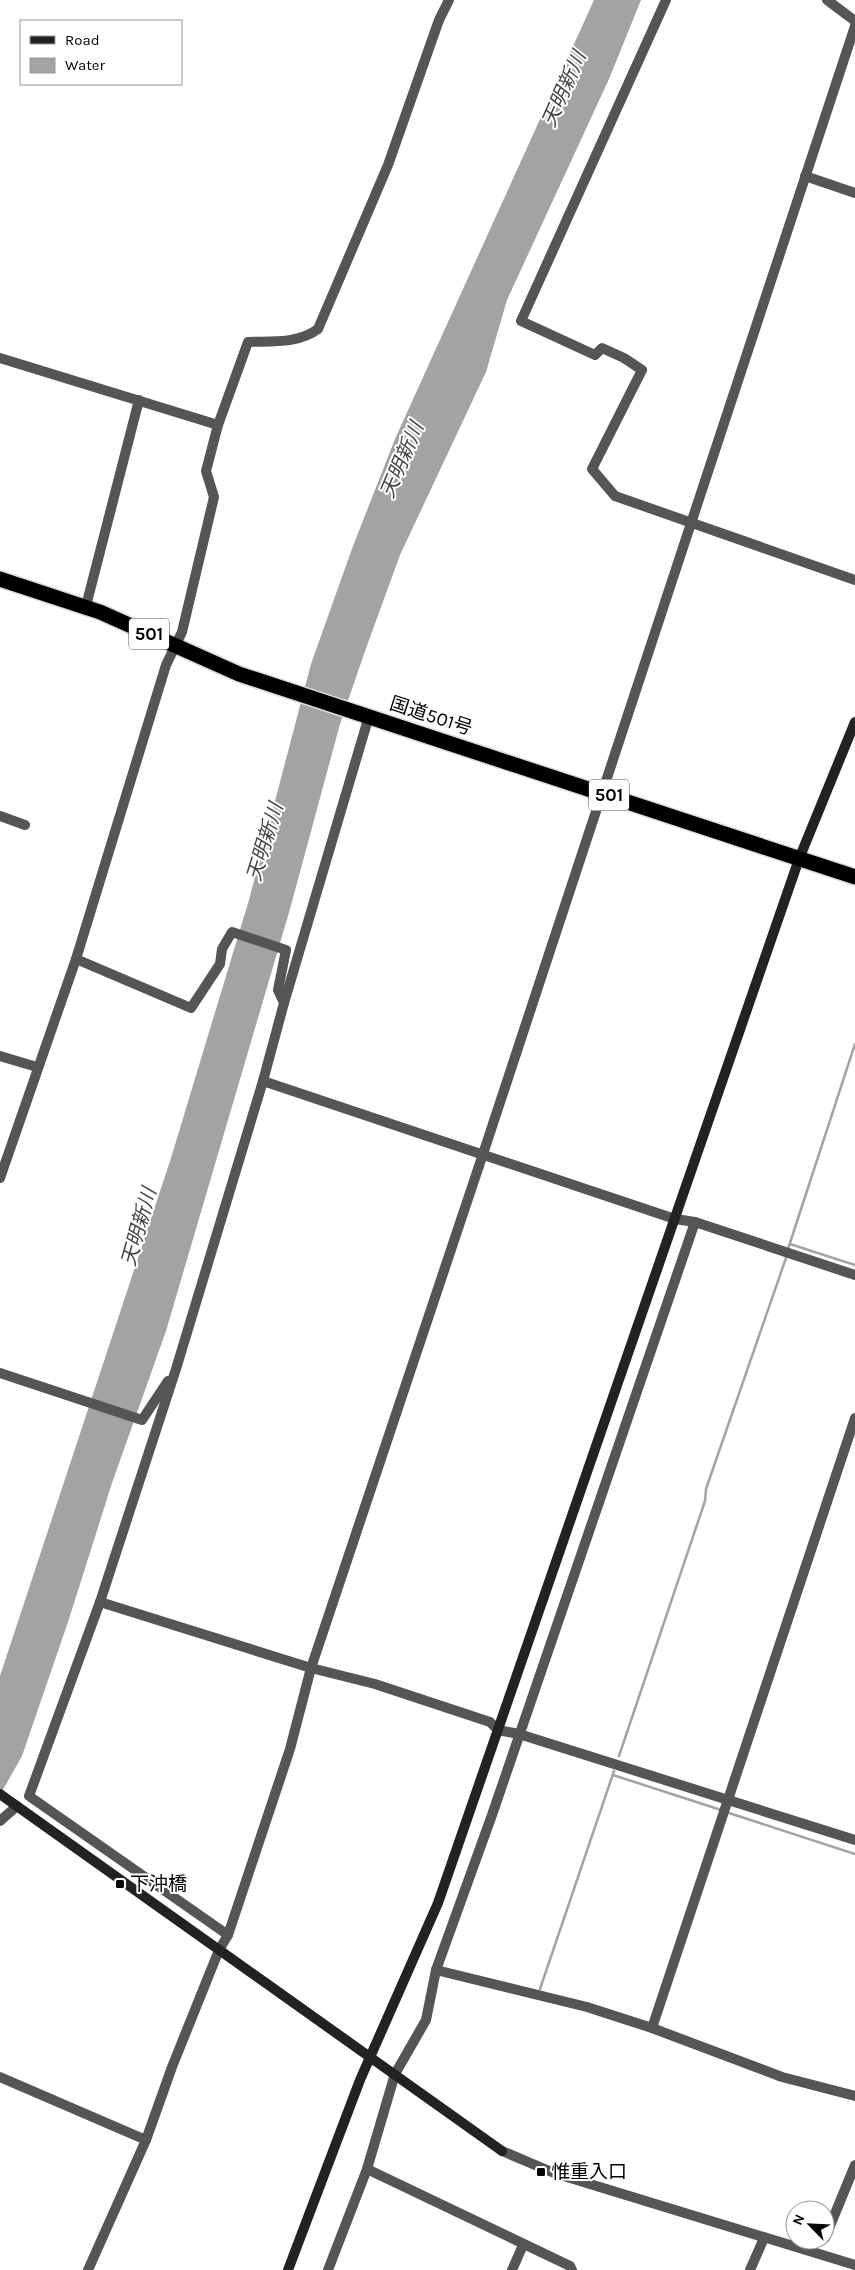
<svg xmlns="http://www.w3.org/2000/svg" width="855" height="2270" font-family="Karla,'Noto Sans JP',sans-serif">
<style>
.water{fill:#a3a3a3}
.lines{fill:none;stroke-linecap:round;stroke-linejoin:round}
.stream{stroke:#a3a3a3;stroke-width:2.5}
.highway-casing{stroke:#dbdbdb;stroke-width:18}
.street{stroke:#555;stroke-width:10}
.secondary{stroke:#222;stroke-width:10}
.highway{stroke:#000;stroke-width:15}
.poi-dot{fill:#000;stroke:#fff;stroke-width:2}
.labels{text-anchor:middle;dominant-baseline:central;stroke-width:4;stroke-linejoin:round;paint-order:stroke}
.shield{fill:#fff;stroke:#4c4c4c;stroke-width:1}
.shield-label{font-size:18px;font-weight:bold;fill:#000}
.street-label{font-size:19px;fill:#000;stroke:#fff}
.poi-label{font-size:19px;fill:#000;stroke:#fff;text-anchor:start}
.water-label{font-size:20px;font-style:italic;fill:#444;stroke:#fff}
</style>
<rect width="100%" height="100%" fill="#fff"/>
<!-- water -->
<path class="water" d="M594,0H641L609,79L507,300L486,372L400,555L365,651L340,724L290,909L166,1331L112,1483L69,1619L22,1756L0,1795V1676L171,1158L249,900L311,664L353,546L395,439Z"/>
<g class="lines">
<!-- stream -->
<g class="stream">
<path d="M790,1244L855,1265"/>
<path d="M788,1249L855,1044"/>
<path d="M619,1756L705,1501L706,1489L787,1255"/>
<path d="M613,1775L721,1810"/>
<path d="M726,1812L855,1854"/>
<path d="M540,1989L614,1771"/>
</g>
<!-- highway casing -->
<g class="highway-casing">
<path id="highway" d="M0,579L100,612L239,674L855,877"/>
</g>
<!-- street -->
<g class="street">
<path d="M666,0L521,321L595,355L602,348L624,358L642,370L592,469L615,496L855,580"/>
<path d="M827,0L855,21"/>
<path d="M805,176L855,193"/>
<path d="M0,358L218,425"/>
<path d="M86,606L139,400"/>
<path d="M0,816L25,825"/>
<path d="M76,959L191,1008L220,964L222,949L232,932L286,950L278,990L284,1003"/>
<path d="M0,1056L37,1067"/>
<path d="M263,1081L675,1219L695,1222L855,1275"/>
<path d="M0,1178L76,959L166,665L182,632L214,497L206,471L218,425L248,342C271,341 298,344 318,329L388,165L439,20L449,0"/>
<path d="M0,1373L142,1420L168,1381"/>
<path d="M100,1602L311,1668L375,1684L490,1722L498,1730L519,1734L855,1840"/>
<path d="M0,1821L17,1806"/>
<path d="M228,1935L29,1796L100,1602L176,1369L263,1081L284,1003L369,716"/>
<path d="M436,1970L587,2007L652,2028L782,2077L855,2096"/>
<path d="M652,2028L855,1418"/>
<path d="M0,2077L146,2140"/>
<path d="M502,2151L554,2173L855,2265"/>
<path d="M367,2169L570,2266L572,2270"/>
<path d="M825,2238L855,2165"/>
<path d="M88,2270L146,2140L172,2067L219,1950L228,1935L290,1749L311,1668L483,1154L855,26"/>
<path d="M328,2270L367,2169L395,2074L426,2020L436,1970L492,1815L695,1222"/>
<path d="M512,2270L523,2245"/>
<path d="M750,2270L764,2238"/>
</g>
<!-- secondary -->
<g class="secondary">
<path d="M0,1794L502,2151"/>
<path d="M288,2270L360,2080L438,1903L799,859L855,722"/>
</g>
<!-- highway -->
<use href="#highway" class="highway"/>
</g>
<!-- markers -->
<g class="poi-dot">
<rect x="115" y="1879" width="10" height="10" rx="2.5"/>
<rect x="536" y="2167" width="10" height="10" rx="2.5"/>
</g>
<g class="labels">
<!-- shield labels -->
<g class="shield">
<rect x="129" y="618.5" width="40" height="31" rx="4"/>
<rect x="589" y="779.5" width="40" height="31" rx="4"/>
</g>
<g class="shield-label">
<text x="149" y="634">501</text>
<text x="609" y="795">501</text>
</g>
<!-- street labels -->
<g class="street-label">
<text transform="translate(431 716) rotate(18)">国道501号</text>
</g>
<!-- poi labels -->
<g class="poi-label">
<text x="130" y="1884">下沖橋</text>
<text x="551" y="2172">惟重入口</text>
</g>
<!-- water labels -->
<g class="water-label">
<text transform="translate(564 89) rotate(-66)">天明新川</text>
<text transform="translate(402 460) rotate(-67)">天明新川</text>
<text transform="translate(265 842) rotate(-73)">天明新川</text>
<text transform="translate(139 1227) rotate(-74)">天明新川</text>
</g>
</g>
<!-- legend -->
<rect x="20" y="20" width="162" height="65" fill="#ffffff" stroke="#999999"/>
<rect x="30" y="36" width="25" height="8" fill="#222222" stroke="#999999"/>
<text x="65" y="45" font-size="15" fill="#000000">Road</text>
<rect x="30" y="58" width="25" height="15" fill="#a3a3a3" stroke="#999999"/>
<text x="65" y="70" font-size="15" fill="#000000">Water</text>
<!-- north arrow -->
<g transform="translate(810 2225) rotate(294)"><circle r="24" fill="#ffffff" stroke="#999999"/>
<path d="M0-4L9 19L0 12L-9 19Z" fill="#000000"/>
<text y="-8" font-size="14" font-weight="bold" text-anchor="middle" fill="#000000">N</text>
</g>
</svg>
